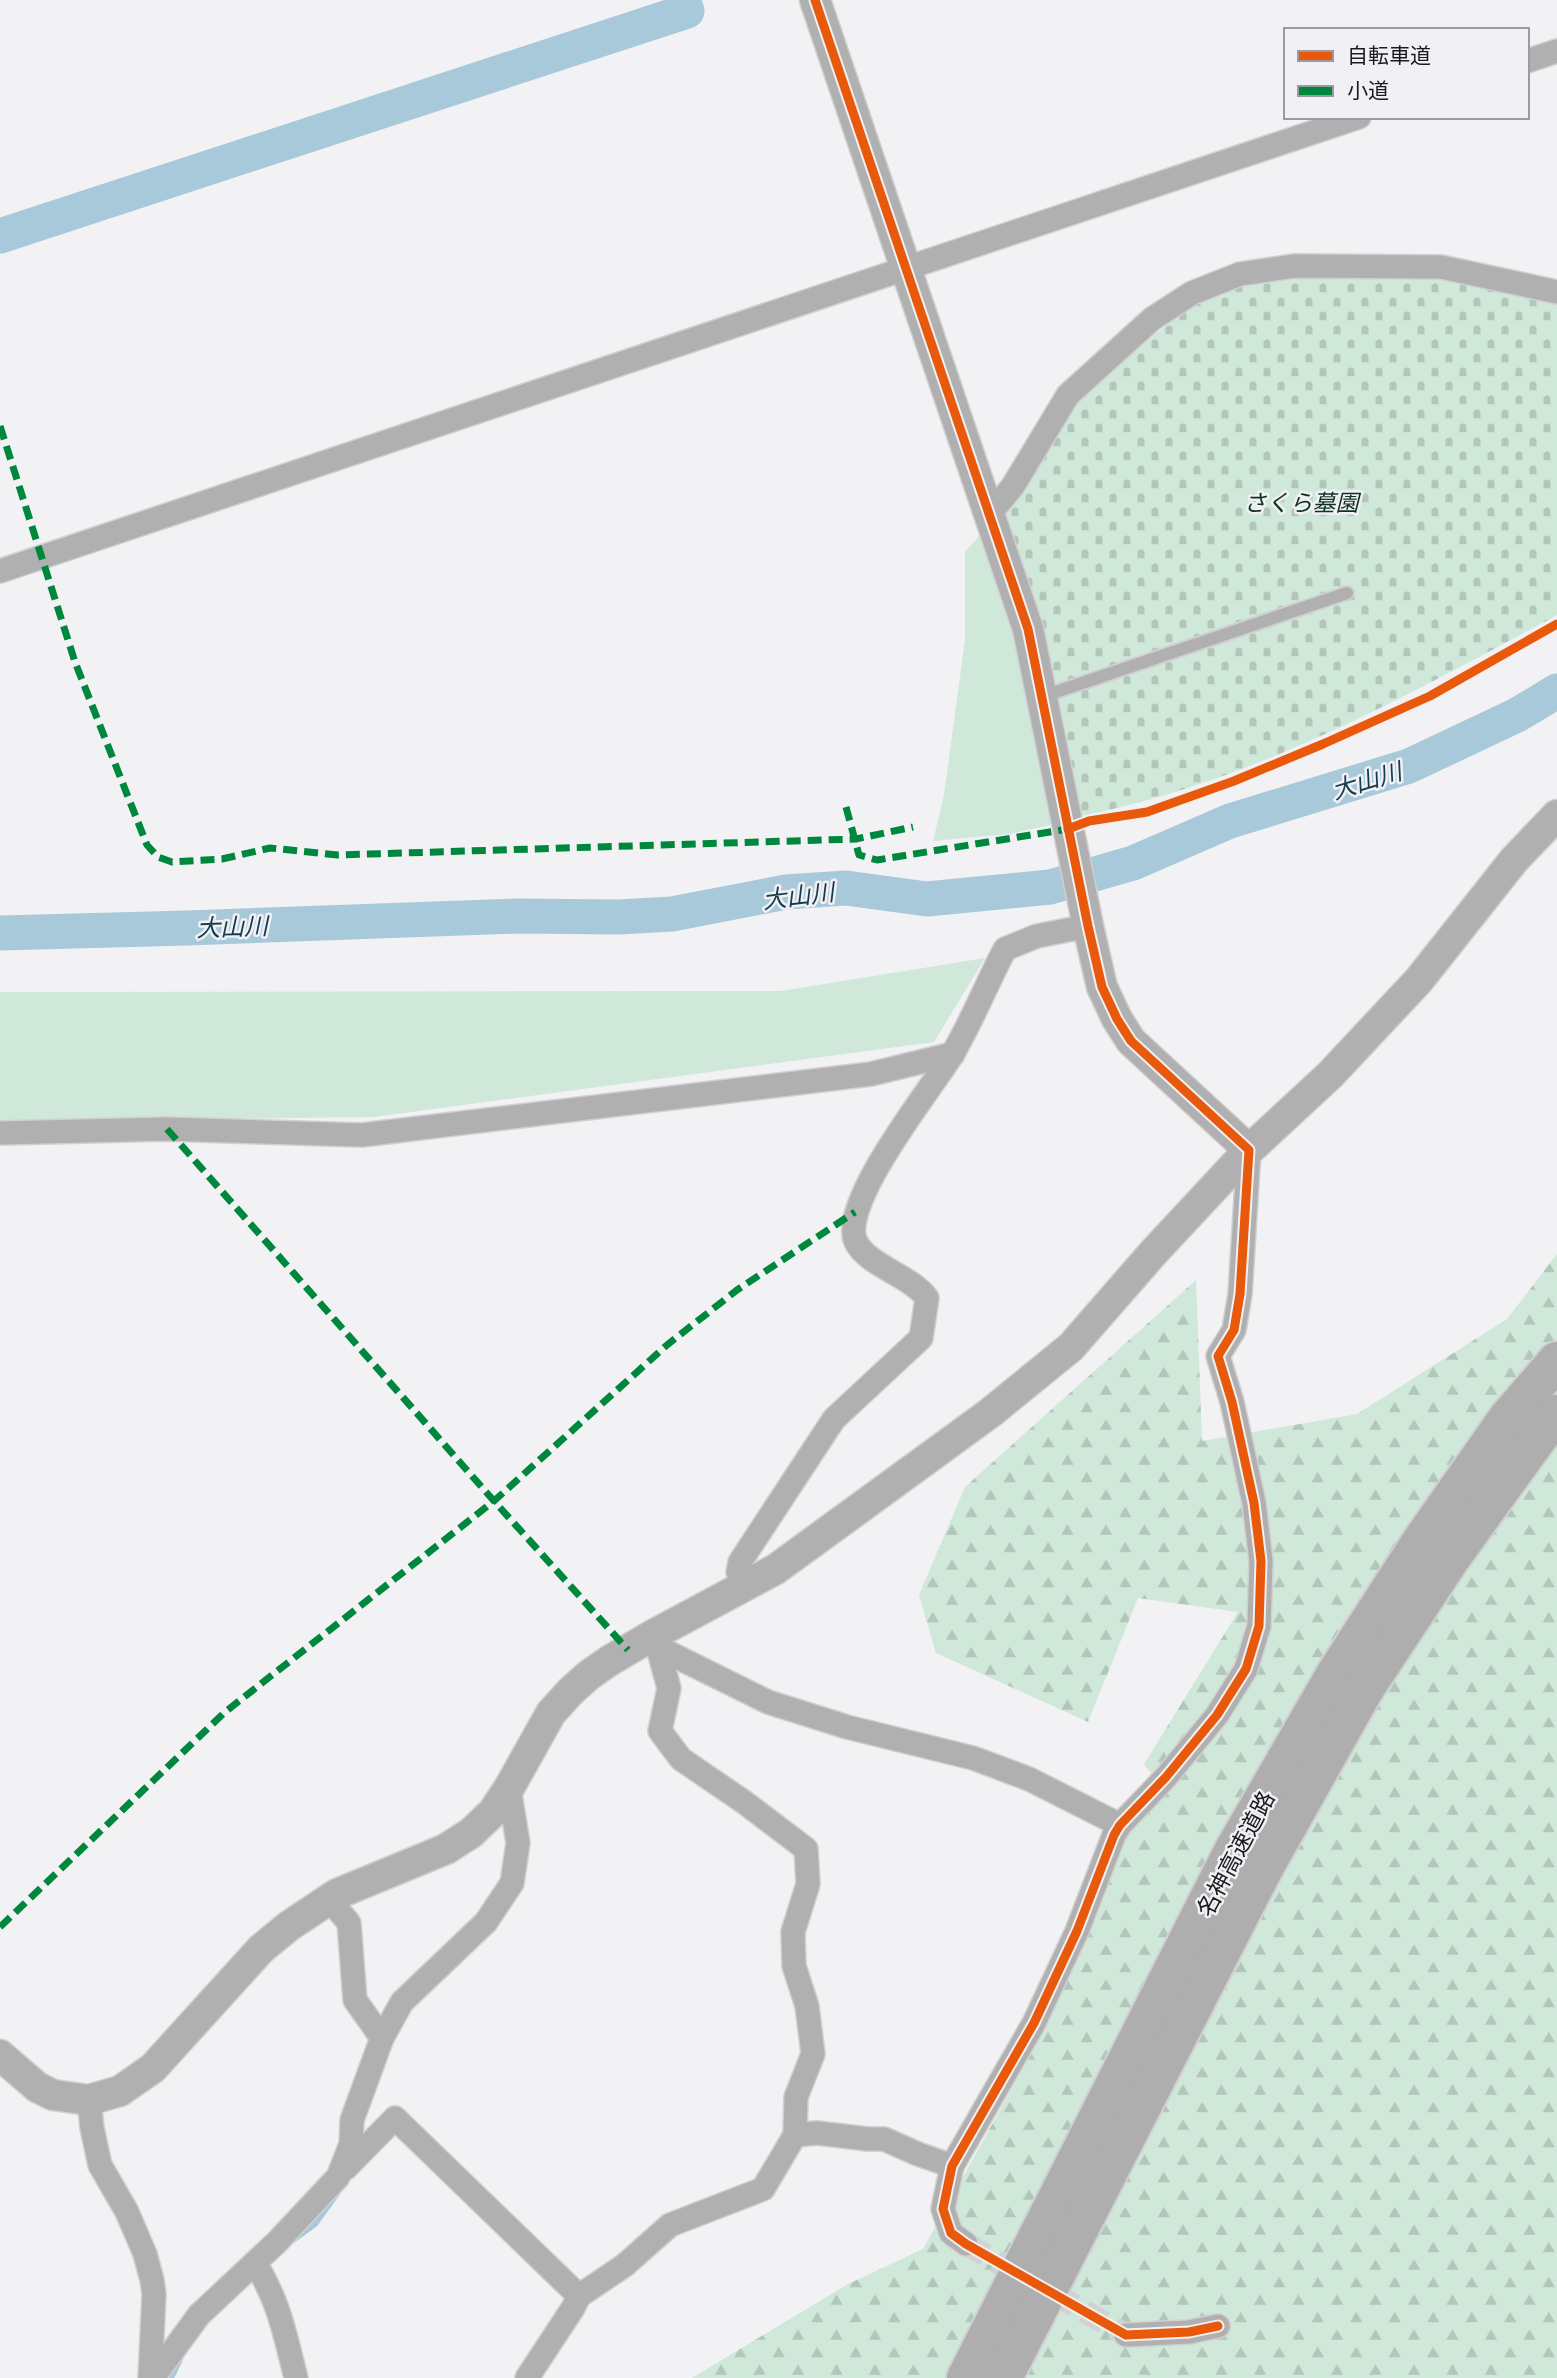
<svg xmlns="http://www.w3.org/2000/svg" width="1557" height="2378" font-family="Georgia,'Noto Sans JP',serif">
<style>
.forest{fill:url(#forest-firs)}
.cemetery{fill:url(#cemetery-stones)}
.park{fill:#d0e8da}
.lines{fill:none;stroke-linecap:round;stroke-linejoin:round}
.stream{stroke:#a7c9da;stroke-width:6}
.river{stroke:#a7c9da;stroke-width:35}
.minor-tunnel{stroke:#d2d1d3;stroke-width:23;stroke-dasharray:23 11;stroke-linecap:butt}
.service-casing{stroke:#d0cfd1;stroke-width:16}
.minor-casing{stroke:#d0cfd1;stroke-width:26}
.tertiary-casing{stroke:#d0cfd1;stroke-width:33}
.motorway-casing{stroke:#d0cfd1;stroke-width:42}
.service{stroke:#b1b0b0;stroke-width:12}
.minor{stroke:#b1b0b0;stroke-width:23}
.tertiary{stroke:#b1b0b0;stroke-width:30}
.motorway{stroke:#aeaeae;stroke-width:38}
.quiet{stroke:#00873e;stroke-width:7;stroke-dasharray:14 7;stroke-linecap:butt}
.cycleway-casing{stroke:#f1f0f4;stroke-width:13}
.cycleway{stroke:#e8590c;stroke-width:9}
.labels{text-anchor:middle;dominant-baseline:central;stroke-width:5;stroke-linejoin:round;paint-order:stroke}
.park-label{font-size:23px;font-style:italic;fill:#0d3220;stroke:#f1f0f4}
.street-label{font-size:23px;fill:#1b1a1c;stroke:#f1f0f4}
.water-label{font-size:24px;font-style:italic;fill:#123d4d;stroke:#f1f0f4}
</style>
<defs>
<pattern id="forest-firs" width="22" height="20" patternUnits="userSpaceOnUse" patternTransform="scale(1.75)"><rect width="22" height="20" fill="#d0e8da"/><path d="M5 1l3.5 6h-7zM16 11l3.5 6h-7z" fill="#b2c6ba"/></pattern>
<pattern id="cemetery-stones" width="16" height="16" patternUnits="userSpaceOnUse" patternTransform="scale(1.75)"><rect width="16" height="16" fill="#d0e8da"/><path d="M2 7V4a2 2 0 0 1 4 0v3zM10 15v-3a2 2 0 0 1 4 0v3z" fill="#b2c6ba"/></pattern>
</defs>
<rect width="100%" height="100%" fill="#f2f1f3"/>
<!-- forest -->
<path class="forest" d="M1557,1254V2378H692L848,2284L923,2249L1037,2043L1124,1835L1164,1790L1144,1764L1238,1612L1138,1598L1088,1722L936,1653L919,1595L965,1487L1196,1280L1202,1441L1357,1414L1507,1319Z"/>
<!-- cemetery -->
<path class="cemetery" d="M1288,276H1438L1557,302V615C1405,697 1251,783 1080,816L1038,617L1006,515L1076,399L1190,306L1238,286Z"/>
<!-- park -->
<g class="park">
<path d="M982,533L1018,632L1054,814L1050,825L1009,834L933,841L944,795L965,640V552Z"/>
<path d="M985,958L934,1042L374,1117L0,1122V992L781,991Z"/>
</g>
<g class="lines">
<!-- stream -->
<g class="stream">
<path d="M290,2242L315,2224L338,2192"/>
<path d="M171,2378L180,2359"/>
</g>
<!-- river -->
<g class="river">
<path d="M0,236L687,11L683,0"/>
<path d="M0,933L187,928L518,916L619,917L672,914L786,892L846,888L927,899L1050,887L1133,863L1230,821L1409,766L1517,715L1557,691"/>
</g>
<!-- minor-tunnel -->
<path class="minor-tunnel" d="M966,2244L1126,2335"/>
<!-- service casing -->
<g class="service-casing">
<path id="service" d="M1041,697L1347,593"/>
</g>
<!-- minor casing -->
<g class="minor-casing">
<g id="minor">
<path d="M1527,61L1557,51"/>
<path d="M989,515L1013,486L1068,395L1152,319L1192,293L1240,274L1294,266L1441,267L1557,292"/>
<path d="M0,571L1359,117"/>
<path d="M0,1133L167,1129L362,1135L871,1074L953,1054"/>
<path d="M745,1586L738,1572L740,1562L834,1419L921,1338L927,1298C910,1275 868,1266 856,1242C838,1204 931,1089 952,1055C972,1021 987,983 1005,949L1037,936L1088,926"/>
<path d="M649,1643L768,1702L847,1727L973,1758L1029,1779L1120,1825"/>
<path d="M329,1899L349,1923L355,2000L382,2038"/>
<path d="M89,2100L92,2128L100,2165L127,2212L145,2254L152,2280L154,2294L150,2378"/>
<path d="M795,2135L817,2133L868,2139H884L918,2154L952,2166"/>
<path d="M346,2168L395,2118L579,2296"/>
<path d="M966,2244L951,2233L943,2209L952,2166L1034,2023L1077,1931L1114,1835L1120,1825L1166,1777L1217,1715L1246,1669L1259,1626L1261,1561L1254,1503L1232,1402L1218,1356L1234,1330L1240,1294L1249,1150"/>
<path d="M255,2263C279,2301 285,2335 296,2378"/>
<path d="M1126,2335L1189,2332L1218,2326"/>
<path d="M153,2378L199,2315L277,2242L338,2177L351,2144L352,2120L382,2038L402,2002L486,1922L512,1883L518,1843L509,1788"/>
<path d="M527,2378L573,2308L579,2296L625,2265L670,2225L763,2189L795,2135L796,2097L813,2054L807,2006L794,1966L793,1932L808,1884L806,1849L744,1802L681,1759L660,1731L669,1688L658,1648"/>
</g>
</g>
<!-- tertiary casing -->
<g class="tertiary-casing">
<g id="tertiary">
<path d="M815,0L1028,629L1088,926L1102,987L1117,1019L1131,1041L1249,1150"/>
<path d="M0,2055L37,2087L53,2095L89,2100L120,2091L153,2068L261,1949L289,1926L337,1894L446,1849L471,1833L493,1812L509,1788L551,1713L571,1691L589,1675L609,1661L653,1635L776,1569L990,1413L1071,1347L1153,1253L1249,1150L1330,1075L1419,980L1514,860L1557,815"/>
</g>
</g>
<!-- motorway casing -->
<g class="motorway-casing">
<g id="motorway">
<path d="M966,2378L1232,1853L1336,1673L1422,1540L1507,1419L1557,1361"/>
<path d="M1003,2378L1263,1870L1364,1690L1451,1558L1537,1439L1557,1414"/>
</g>
</g>
<!-- service -->
<use href="#service" class="service"/>
<!-- minor -->
<use href="#minor" class="minor"/>
<!-- tertiary -->
<use href="#tertiary" class="tertiary"/>
<!-- motorway -->
<use href="#motorway" class="motorway"/>
<!-- quiet -->
<g class="quiet">
<path d="M0,426L75,662L147,845L158,857L172,862L222,859L270,848L338,855L856,839L913,827"/>
<path d="M846,807L859,855L877,860L1068,829"/>
<path d="M167,1129L494,1501L628,1650"/>
<path d="M0,1927L225,1712L494,1501L667,1345L737,1290L855,1212"/>
</g>
<!-- cycleway casing -->
<g class="cycleway-casing">
<g id="cycleway">
<path d="M815,0L1028,629L1088,926L1102,987L1117,1019L1131,1041L1249,1150L1240,1294L1234,1330L1218,1356L1232,1402L1254,1503L1261,1561L1259,1626L1246,1669L1217,1715L1166,1777L1120,1825L1114,1835L1077,1931L1034,2023L952,2166L943,2209L951,2233L966,2244L1126,2335L1189,2332L1218,2326"/>
<path d="M1068,829L1089,821L1147,812L1234,781L1323,744L1430,696L1557,624"/>
</g>
</g>
<!-- cycleway -->
<use href="#cycleway" class="cycleway"/>
</g>
<g class="labels">
<!-- park labels -->
<g class="park-label">
<text x="1301" y="501">さくら墓園</text>
</g>
<!-- street labels -->
<g class="street-label">
<text transform="translate(1234 1853) rotate(-62)">名神高速道路</text>
</g>
<!-- water labels -->
<g class="water-label">
<text transform="translate(1366 779) rotate(-17)">大山川</text>
<text transform="translate(798 894) rotate(-7)">大山川</text>
<text transform="translate(232 925) rotate(-2)">大山川</text>
</g>
</g>
<!-- legend -->
<rect x="1284" y="28" width="245" height="91" fill="#f1f0f4" stroke="#9b9a9e" stroke-width="2"/>
<rect x="1298" y="51" width="35" height="10" fill="#e8590c" stroke="#9b9a9e" stroke-width="2"/>
<text x="1347" y="63" font-size="21" fill="#1b1a1c">自転車道</text>
<rect x="1298" y="86" width="35" height="10" fill="#00873e" stroke="#9b9a9e" stroke-width="2"/>
<text x="1347" y="98" font-size="21" fill="#1b1a1c">小道</text>
</svg>
